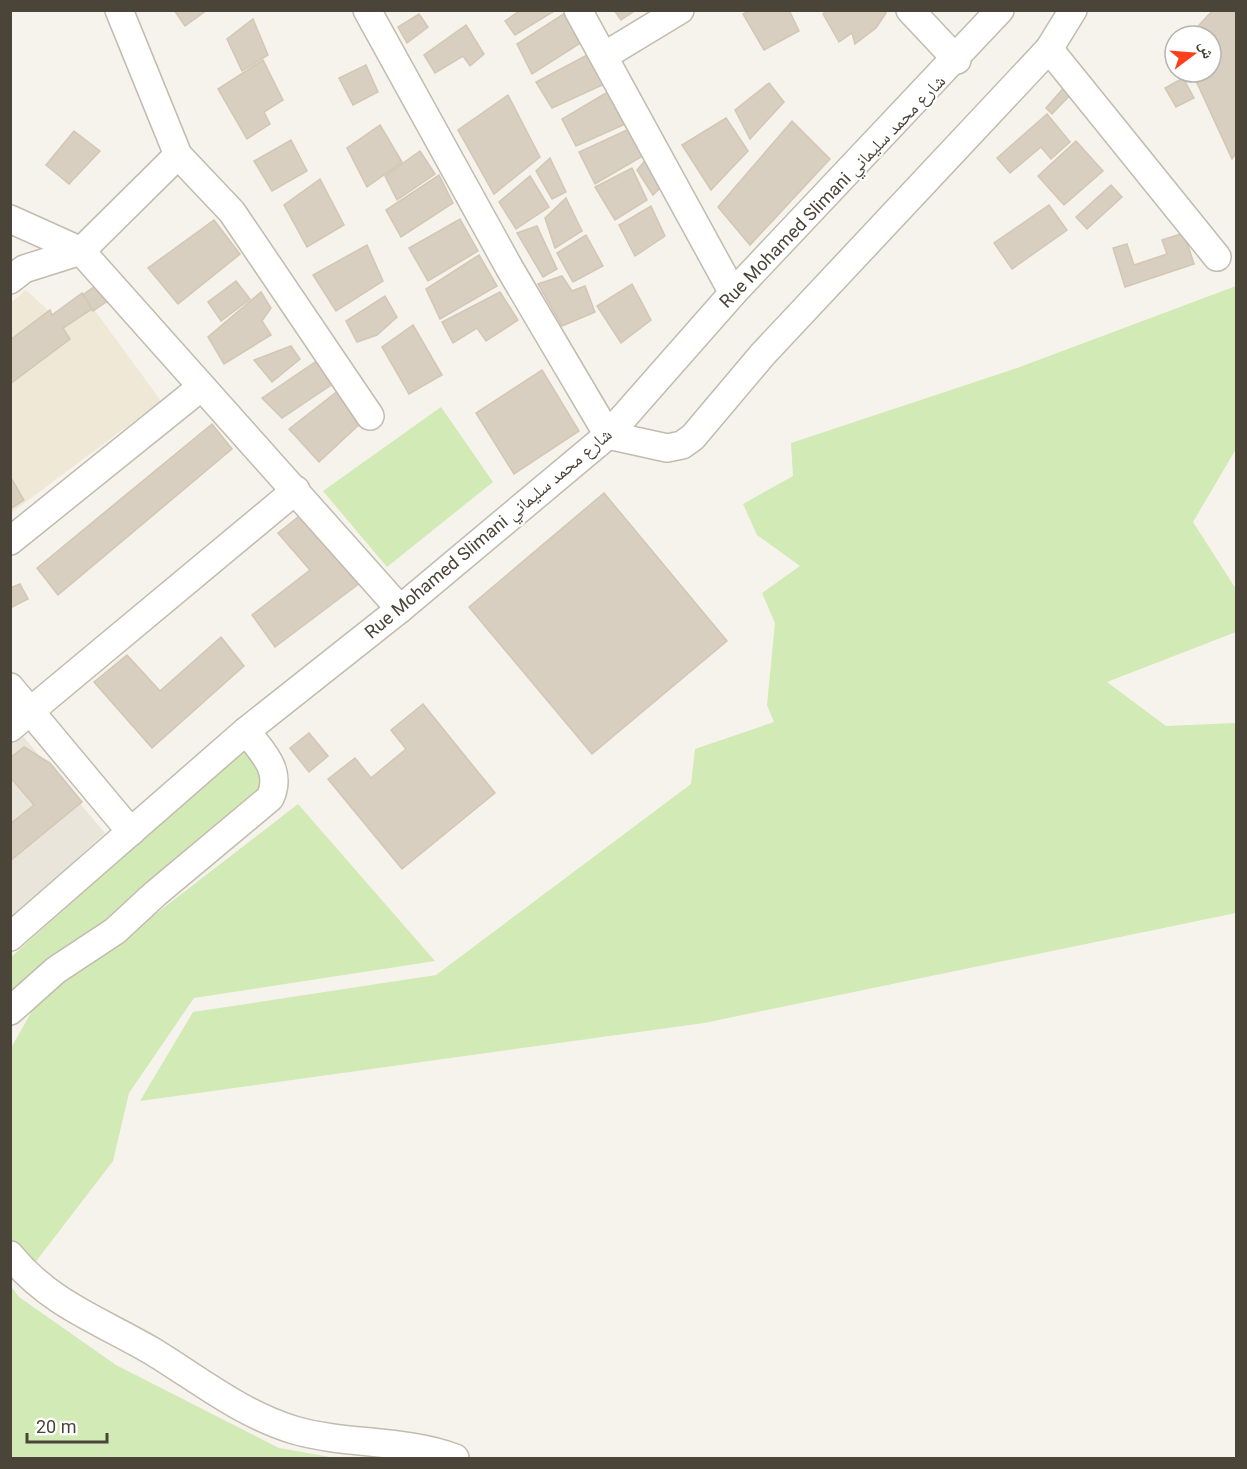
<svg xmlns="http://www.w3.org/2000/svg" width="1247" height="1469" font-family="Roboto,'Noto Naskh Arabic',sans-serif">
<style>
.residential{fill:#eae5da}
.education{fill:#efe8d6}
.green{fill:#d2eab5}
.building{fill:#d8cfc1;stroke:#d3c7b4;stroke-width:1.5}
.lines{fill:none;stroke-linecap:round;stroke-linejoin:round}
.minor-casing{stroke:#c2bbae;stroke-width:30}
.minor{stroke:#fff;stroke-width:27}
.labels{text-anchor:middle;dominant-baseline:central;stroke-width:4.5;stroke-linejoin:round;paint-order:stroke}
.street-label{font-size:18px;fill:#4b4439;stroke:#fff}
</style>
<rect width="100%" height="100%" fill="#f6f3ec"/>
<!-- residential -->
<path class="residential" d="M10,721L105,833L11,918H10Z"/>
<!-- education -->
<path class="education" d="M26,290L52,314L82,293L161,401L11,513V303Z"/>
<!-- green -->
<g class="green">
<path d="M1236,286V449L1193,522L1236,589V632L1107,682L1166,726L1236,723V913L704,1023L140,1101L193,1012L436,975L691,784L695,749L774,722L767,705L775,623L762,593L800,566L757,535L743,504L793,476L791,443L1017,368Z"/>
<path d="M441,407L493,482L387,567L323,491Z"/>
<path d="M245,747L267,774L265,786L98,931L11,996L10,958Z"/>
<path d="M298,804L435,961L194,998L129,1093L113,1161L34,1264L11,1241V1048L41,995L114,946Z"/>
<path d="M10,1285L19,1297L116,1365L279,1448L336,1458H11Z"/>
</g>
<!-- building -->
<g class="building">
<path d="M174,10H207L185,26Z"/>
<path d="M521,10H556L515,35L505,21Z"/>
<path d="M614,10H636L621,20Z"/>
<path d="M751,10H789L799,31L764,50L743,14Z"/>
<path d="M827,10H884L886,13L876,28L855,44L852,33L839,42L823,14Z"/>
<path d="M1213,10H1236V153L1232,159L1192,72H1211V36H1189Z"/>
<path d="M565,13L582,42L532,74L517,44Z"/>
<path d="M419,14L428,27L407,43L398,27Z"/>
<path d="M253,19L268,55L242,71L227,39Z"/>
<path d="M466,25L484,54L470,66L463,56L435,73L424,55Z"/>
<path d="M589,54L609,82L552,108L536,82Z"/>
<path d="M263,60L283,100L264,112L270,124L247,139L218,89Z"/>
<path d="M366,65L378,92L353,105L339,78Z"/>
<path d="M1183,78L1194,98L1176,107L1165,88Z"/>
<path d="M769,83L784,102L750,139L735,110Z"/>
<path d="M1067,84L1074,91L1052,114L1046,108Z"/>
<path d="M611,90L630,122L576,146L562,119Z"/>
<path d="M508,95L540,157L494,194L458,130Z"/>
<path d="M1047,114L1070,142L1051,159L1041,147L1010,173L997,158Z"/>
<path d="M726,118L748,151L711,190L682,145Z"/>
<path d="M792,121L830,159L750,245L718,207Z"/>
<path d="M380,125L402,162L367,187L347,148Z"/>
<path d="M627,130L646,154L595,184L579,152Z"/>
<path d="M74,131L100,151L69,184L46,165Z"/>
<path d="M291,140L307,171L272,191L254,161Z"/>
<path d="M1076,141L1103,171L1064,205L1038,176Z"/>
<path d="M420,151L435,174L397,200L385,176Z"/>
<path d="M648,157L664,184L653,195L637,170Z"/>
<path d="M550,158L566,192L552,199L536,171Z"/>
<path d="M632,168L647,200L615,220L595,187Z"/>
<path d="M439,175L453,203L401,237L386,210Z"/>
<path d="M530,176L549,207L516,229L499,202Z"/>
<path d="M320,179L344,225L307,247L284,205Z"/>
<path d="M1111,185L1122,197L1087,229L1076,217Z"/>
<path d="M566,198L582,231L555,248L545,218Z"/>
<path d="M1049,205L1067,230L1012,269L994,243Z"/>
<path d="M651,206L665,236L635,256L619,225Z"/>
<path d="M460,219L478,251L428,281L409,248Z"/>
<path d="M214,220L240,254L178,304L148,268Z"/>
<path d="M537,226L557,269L543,277L517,233Z"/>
<path d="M1184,233L1194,264L1125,287L1113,248L1127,244L1134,265L1167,254L1162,240Z"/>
<path d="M586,235L603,266L573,282L557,253Z"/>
<path d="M367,245L383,281L336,311L313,275Z"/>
<path d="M479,255L497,286L440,319L426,289Z"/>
<path d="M562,276L572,291L585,286L595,312L562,326L538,284Z"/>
<path d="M236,281L250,299L221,321L208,302Z"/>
<path d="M98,284L109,300L93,311L81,296Z"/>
<path d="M632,284L651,320L621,343L597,306Z"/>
<path d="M261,292L271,308L262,321L271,335L224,364L208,337Z"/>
<path d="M500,292L518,320L486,341L477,328L453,343L442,322Z"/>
<path d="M82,293L92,309L63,328L70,339L10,384V340L50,310L52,315Z"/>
<path d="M385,296L397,317L377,335L357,342L346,321Z"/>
<path d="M413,325L442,375L409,394L382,347Z"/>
<path d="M291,346L300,359L272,382L254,360Z"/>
<path d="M321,358L337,381L282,418L262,398Z"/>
<path d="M542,370L579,431L514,474L476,413Z"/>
<path d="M339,390L362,422L319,462L289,429Z"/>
<path d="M212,424L232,449L58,595L37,568Z"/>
<path d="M11,478L24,500L10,509V479Z"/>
<path d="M604,493L727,641L592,754L469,607Z"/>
<path d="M308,509L368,577L275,647L252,615L310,570L278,533Z"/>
<path d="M20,584L28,599L10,608V588Z"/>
<path d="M221,637L244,666L152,748L94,682L127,655L160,691Z"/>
<path d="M423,704L495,793L402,869L328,779L355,758L371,778L406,749L391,730Z"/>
<path d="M309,733L328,756L309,772L290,748Z"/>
<path d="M24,747L50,763L82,802L10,861V824L34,805L10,777V758Z"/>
</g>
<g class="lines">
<!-- minor casing -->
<g class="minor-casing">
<g id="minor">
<path d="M119,10L178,155L232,212L370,416"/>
<path d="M367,10L510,269L608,435L667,448L682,445L693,437L763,354L1049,49L1073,10"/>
<path d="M578,10L733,293"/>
<path d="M910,10L957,60"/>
<path d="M1049,49L1217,257"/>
<path d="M604,56L680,10"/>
<path d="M10,219L81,251L178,155"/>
<path d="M10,280L24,269L81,251L400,609"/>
<path d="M10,541L200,388"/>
<path d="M10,687L131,832"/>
<path d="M10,728L296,490"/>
<path d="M10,937L246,731L400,609L608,435L733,293L1000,10"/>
<path d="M10,1011L56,970L115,931L155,894L270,798C283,770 262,752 246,731"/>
<path d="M10,1255C50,1304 99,1320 152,1351C198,1379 241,1414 294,1430C346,1445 404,1439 455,1458"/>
</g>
</g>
<!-- minor -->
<use href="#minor" class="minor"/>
</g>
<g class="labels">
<!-- street labels -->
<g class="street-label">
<text transform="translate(832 191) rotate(-46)">Rue Mohamed Slimani شارع محمد سليماني</text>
<text transform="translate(488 533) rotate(-40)">Rue Mohamed Slimani شارع محمد سليماني</text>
</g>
</g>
<!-- border -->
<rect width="1247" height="1469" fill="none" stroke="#4b4439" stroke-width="24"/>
<!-- north arrow -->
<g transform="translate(1193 54) rotate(74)"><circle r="28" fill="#ffffff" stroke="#b7b4b0" stroke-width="1.5"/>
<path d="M0-4.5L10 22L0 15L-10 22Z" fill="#fc3f1d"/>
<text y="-9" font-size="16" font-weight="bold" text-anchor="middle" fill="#4b4439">ش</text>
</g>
<!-- scale -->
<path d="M27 1433v9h80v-9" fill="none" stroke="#4b4439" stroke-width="3"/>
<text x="36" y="1433" font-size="18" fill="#4b4439" stroke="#ffffff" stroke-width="4.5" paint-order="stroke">20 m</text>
</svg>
